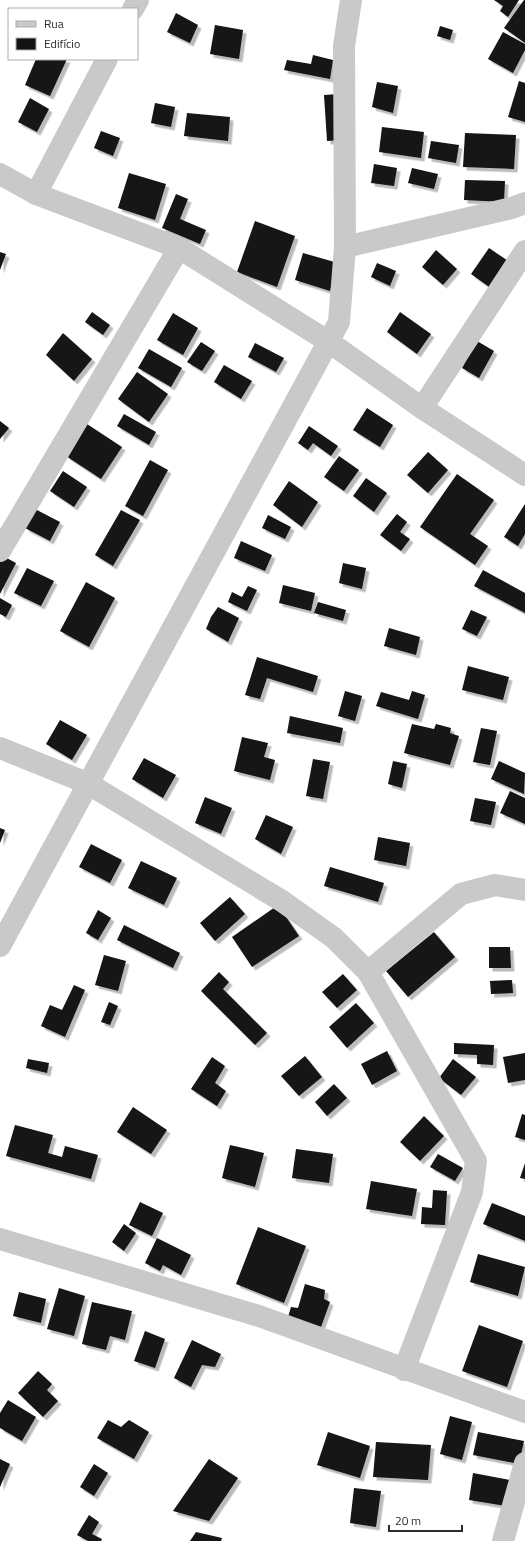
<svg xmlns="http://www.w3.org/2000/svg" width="525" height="1541" font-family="'Titillium Web',sans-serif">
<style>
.building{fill:#131313;filter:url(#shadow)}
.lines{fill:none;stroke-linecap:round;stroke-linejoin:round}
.street{stroke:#c9c9c9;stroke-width:22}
</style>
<defs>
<filter id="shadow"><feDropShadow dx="3.5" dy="3.5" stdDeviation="0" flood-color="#0004"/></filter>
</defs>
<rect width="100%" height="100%" fill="#fff"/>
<!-- building -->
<g class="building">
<path d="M494,0H519L508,17L500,11L503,6Z"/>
<path d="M524,0H525V43L504,28Z"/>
<path d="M176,13L198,25L190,43L167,32Z"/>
<path d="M215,25L243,30L239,59L210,54Z"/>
<path d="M440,26L453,30L450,40L437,36Z"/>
<path d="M503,32L525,44V50L513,73L488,59Z"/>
<path d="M313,55L333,60L330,79L284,70L287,60L311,64Z"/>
<path d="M36,59H67L50,96L25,85Z"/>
<path d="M519,81L525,83V122L508,117Z"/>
<path d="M377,82L398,86L393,113L372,107Z"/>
<path d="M338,94L341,140L327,141L324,95Z"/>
<path d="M30,98L49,109L37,132L18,122Z"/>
<path d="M155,103L175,107L171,127L151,123Z"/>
<path d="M187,113L230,117L228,141L184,136Z"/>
<path d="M382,127L424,132L421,158L379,152Z"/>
<path d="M101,131L120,138L113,156L94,148Z"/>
<path d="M465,133L516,135L514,169L463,167Z"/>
<path d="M431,141L459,145L456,163L428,158Z"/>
<path d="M374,164L397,168L394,186L371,183Z"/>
<path d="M412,168L438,174L434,189L408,183Z"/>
<path d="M129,173L166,184L155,220L118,208Z"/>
<path d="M465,180L505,181L504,202L464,200Z"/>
<path d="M176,194L188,199L180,219L206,230L200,244L162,228Z"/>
<path d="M255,221L295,236L277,287L237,272Z"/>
<path d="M489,248L511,263L492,289L471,274Z"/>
<path d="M436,250L457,269L443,285L422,267Z"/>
<path d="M0,252L6,254L0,270Z"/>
<path d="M303,253L338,263L330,291L295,280Z"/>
<path d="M377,263L396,271L390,286L371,277Z"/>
<path d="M92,312L110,325L103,335L85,322Z"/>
<path d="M400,312L431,334L417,354L387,332Z"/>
<path d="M173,313L198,328L183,355L157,340Z"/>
<path d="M63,333L92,359L74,381L46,355Z"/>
<path d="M477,341L494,351L479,378L462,368Z"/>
<path d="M201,342L215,351L202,371L187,362Z"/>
<path d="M255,343L284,358L276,372L248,357Z"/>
<path d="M149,349L182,368L171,387L138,368Z"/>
<path d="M224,365L252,381L241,399L214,382Z"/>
<path d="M137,372L168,394L149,422L118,399Z"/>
<path d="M367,408L393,425L380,447L353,430Z"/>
<path d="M124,414L156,432L149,445L117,426Z"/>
<path d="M0,421L9,428L0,439Z"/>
<path d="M87,424L122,447L101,479L66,456Z"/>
<path d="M309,426L338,446L331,456L313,443L308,450L298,443Z"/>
<path d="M428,452L448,470L428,493L407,475Z"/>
<path d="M339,456L359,470L344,491L324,477Z"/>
<path d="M150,460L168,470L143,516L125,506Z"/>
<path d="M63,471L87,487L74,507L50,491Z"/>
<path d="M457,474L494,500L470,534L488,546L475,565L420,527Z"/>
<path d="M366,478L387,493L374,512L353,496Z"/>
<path d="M289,481L318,502L302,527L273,505Z"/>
<path d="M525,504V534L518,546L504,537Z"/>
<path d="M35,509L60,522L50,541L25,528Z"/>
<path d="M121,510L140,520L113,566L95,555Z"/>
<path d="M397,514L407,522L400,532L410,539L401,551L380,535Z"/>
<path d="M268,515L291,527L285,539L262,528Z"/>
<path d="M241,541L272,555L265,571L234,558Z"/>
<path d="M1,555L16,563L0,594V557Z"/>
<path d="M343,563L366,568L362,589L339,583Z"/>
<path d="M27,568L54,581L41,606L14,593Z"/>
<path d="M483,570L525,593V613L474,586Z"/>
<path d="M86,582L115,598L89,647L60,631Z"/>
<path d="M283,585L315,593L311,611L279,603Z"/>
<path d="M248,586L257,590L247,611L228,602L232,592L242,597Z"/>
<path d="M0,598L12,605L6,617L0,614Z"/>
<path d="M318,602L346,610L343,621L314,613Z"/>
<path d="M218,607L239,618L228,642L206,629L211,617Z"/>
<path d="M471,610L487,617L477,636L462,629Z"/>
<path d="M389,628L420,637L416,655L384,646Z"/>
<path d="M257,657L318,676L313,692L267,678L260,699L245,695Z"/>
<path d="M468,666L509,677L503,700L462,690Z"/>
<path d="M345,691L362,696L355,721L338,716Z"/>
<path d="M412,691L425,695L418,719L376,706L381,692L409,700Z"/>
<path d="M290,716L343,728L340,743L287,733Z"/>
<path d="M60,720L87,735L72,760L46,744Z"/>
<path d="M412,724L434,729L436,724L451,728L450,733L459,736L450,765L404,753Z"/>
<path d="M481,728L497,731L490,765L473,762Z"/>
<path d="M242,737L268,743L264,757L275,760L270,780L234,771Z"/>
<path d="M144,758L176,775L163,798L132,779Z"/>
<path d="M313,759L330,762L323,799L306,796Z"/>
<path d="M393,761L407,764L402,788L388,784Z"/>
<path d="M499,761L525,773L524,794L491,779Z"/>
<path d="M510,791L525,798V824L500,813Z"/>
<path d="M205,797L232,808L221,834L195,823Z"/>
<path d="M475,798L496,802L491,825L470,821Z"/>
<path d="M266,815L293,827L281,854L255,839Z"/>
<path d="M0,828L5,830L0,843Z"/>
<path d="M378,837L410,843L406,866L374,860Z"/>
<path d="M91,844L122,860L110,883L79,867Z"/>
<path d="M141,861L177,878L164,905L128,888Z"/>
<path d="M330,867L384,883L378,902L324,886Z"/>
<path d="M230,897L245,914L215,941L200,923Z"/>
<path d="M278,905L299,936L252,967L232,937Z"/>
<path d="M98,910L111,918L98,940L86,933Z"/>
<path d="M124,925L180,953L173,968L117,940Z"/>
<path d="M434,932L455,957L408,997L386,971Z"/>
<path d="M489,947H510L511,968H489Z"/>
<path d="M104,955L126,961L118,991L95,985Z"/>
<path d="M219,972L229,982L223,989L267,1033L255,1045L201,991Z"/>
<path d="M343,974L357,990L337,1008L322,992Z"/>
<path d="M512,980L513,993L491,994L490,981Z"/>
<path d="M74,985L85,990L65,1037L41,1026L50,1005L62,1010Z"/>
<path d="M109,1002L118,1006L110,1025L101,1022Z"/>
<path d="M356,1003L374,1023L347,1048L329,1027Z"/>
<path d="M454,1043L494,1045L493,1065L477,1064V1055L454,1054Z"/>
<path d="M387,1051L397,1071L372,1085L361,1064Z"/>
<path d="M525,1053V1080L508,1083L503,1057Z"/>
<path d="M305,1056L322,1077L299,1096L281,1076Z"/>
<path d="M212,1057L225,1066L215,1083L226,1091L217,1106L191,1089Z"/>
<path d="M28,1059L49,1063L47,1073L26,1068Z"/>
<path d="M453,1059L476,1077L461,1095L439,1078Z"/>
<path d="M334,1084L347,1098L327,1116L315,1102Z"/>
<path d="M133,1107L167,1130L151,1154L117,1132Z"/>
<path d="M522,1114L525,1115V1140L515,1137Z"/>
<path d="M424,1116L444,1136L420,1161L400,1142Z"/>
<path d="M15,1125L53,1135L48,1153L62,1157L65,1146L98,1155L91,1179L6,1156Z"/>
<path d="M230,1145L264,1153L255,1187L222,1178Z"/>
<path d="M296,1149L333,1154L329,1183L292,1178Z"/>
<path d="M438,1154L463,1168L455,1181L430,1167Z"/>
<path d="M525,1163V1179L520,1178Z"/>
<path d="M371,1181L417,1189L412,1216L366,1209Z"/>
<path d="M433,1190L447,1191L445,1225L421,1224L422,1207L432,1208Z"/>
<path d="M140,1202L163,1213L152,1236L129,1225Z"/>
<path d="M492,1203L525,1216V1241L483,1224Z"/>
<path d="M124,1224L136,1233L124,1251L112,1242Z"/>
<path d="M258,1227L306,1246L284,1303L236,1284Z"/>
<path d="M157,1238L191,1255L181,1275L163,1265L160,1271L145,1263Z"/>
<path d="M478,1254L525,1267L518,1296L470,1282Z"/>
<path d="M305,1284L325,1290L324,1299L330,1302L321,1327L288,1317L291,1307L298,1308Z"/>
<path d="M59,1288L85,1296L74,1336L47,1329Z"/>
<path d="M19,1292L46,1299L41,1323L13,1316Z"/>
<path d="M92,1302L132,1311L125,1340L110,1336L106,1350L82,1344Z"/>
<path d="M479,1325L523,1341L507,1387L462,1371Z"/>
<path d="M145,1331L165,1339L155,1368L134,1361Z"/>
<path d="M192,1340L221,1354L215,1367L202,1365L191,1387L174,1378Z"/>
<path d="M38,1371L52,1384L47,1390L58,1401L43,1417L18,1393Z"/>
<path d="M8,1400L36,1417L22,1441L0,1428V1413Z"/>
<path d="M450,1416L472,1422L462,1460L440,1454Z"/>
<path d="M108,1420L121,1427L129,1420L149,1432L134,1459L97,1438Z"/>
<path d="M328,1432L370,1446L360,1478L317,1465Z"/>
<path d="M478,1432L524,1441L519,1464L473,1455Z"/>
<path d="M376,1442L431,1445L428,1480L373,1477Z"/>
<path d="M0,1459L10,1464L0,1487Z"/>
<path d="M209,1459L238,1478L209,1521L173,1511Z"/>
<path d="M94,1464L108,1473L94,1496L80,1487Z"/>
<path d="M473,1473L510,1480L506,1506L469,1500Z"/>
<path d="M354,1488L381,1491L376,1527L350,1523Z"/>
<path d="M89,1515L99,1522L92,1534L102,1539L101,1541H88L77,1535Z"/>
<path d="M196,1532L222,1538L221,1541H190Z"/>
</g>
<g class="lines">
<!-- street -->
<g class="street">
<path d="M133,9L138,0"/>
<path d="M0,174L36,194L179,248L329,342L422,408L525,475"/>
<path d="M36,194L107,59"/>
<path d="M345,247L344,46L351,0"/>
<path d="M422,408L525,251"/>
<path d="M0,551L179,248"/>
<path d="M0,748L87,783L282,901L334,938L368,972L476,1161L472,1192L404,1370"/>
<path d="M0,946L339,322L345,247L512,208L525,203"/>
<path d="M368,972L461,894L495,885L525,890"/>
<path d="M0,1239L259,1316L525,1412"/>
<path d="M503,1541L525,1463"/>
</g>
</g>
<!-- legend -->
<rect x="8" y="8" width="130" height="52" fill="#ffffff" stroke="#ababab"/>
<rect x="16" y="21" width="20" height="6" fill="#c9c9c9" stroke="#ababab"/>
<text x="44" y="28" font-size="12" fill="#2c2c2c">Rua</text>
<rect x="16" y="38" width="20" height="12" fill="#131313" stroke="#ababab"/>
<text x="44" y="48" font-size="12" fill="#2c2c2c">Edifício</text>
<!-- scale -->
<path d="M389 1525v6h73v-6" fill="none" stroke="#2c2c2c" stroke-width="2"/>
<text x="395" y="1525" font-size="12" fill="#2c2c2c" stroke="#ffffff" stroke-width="3" paint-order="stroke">20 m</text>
</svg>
